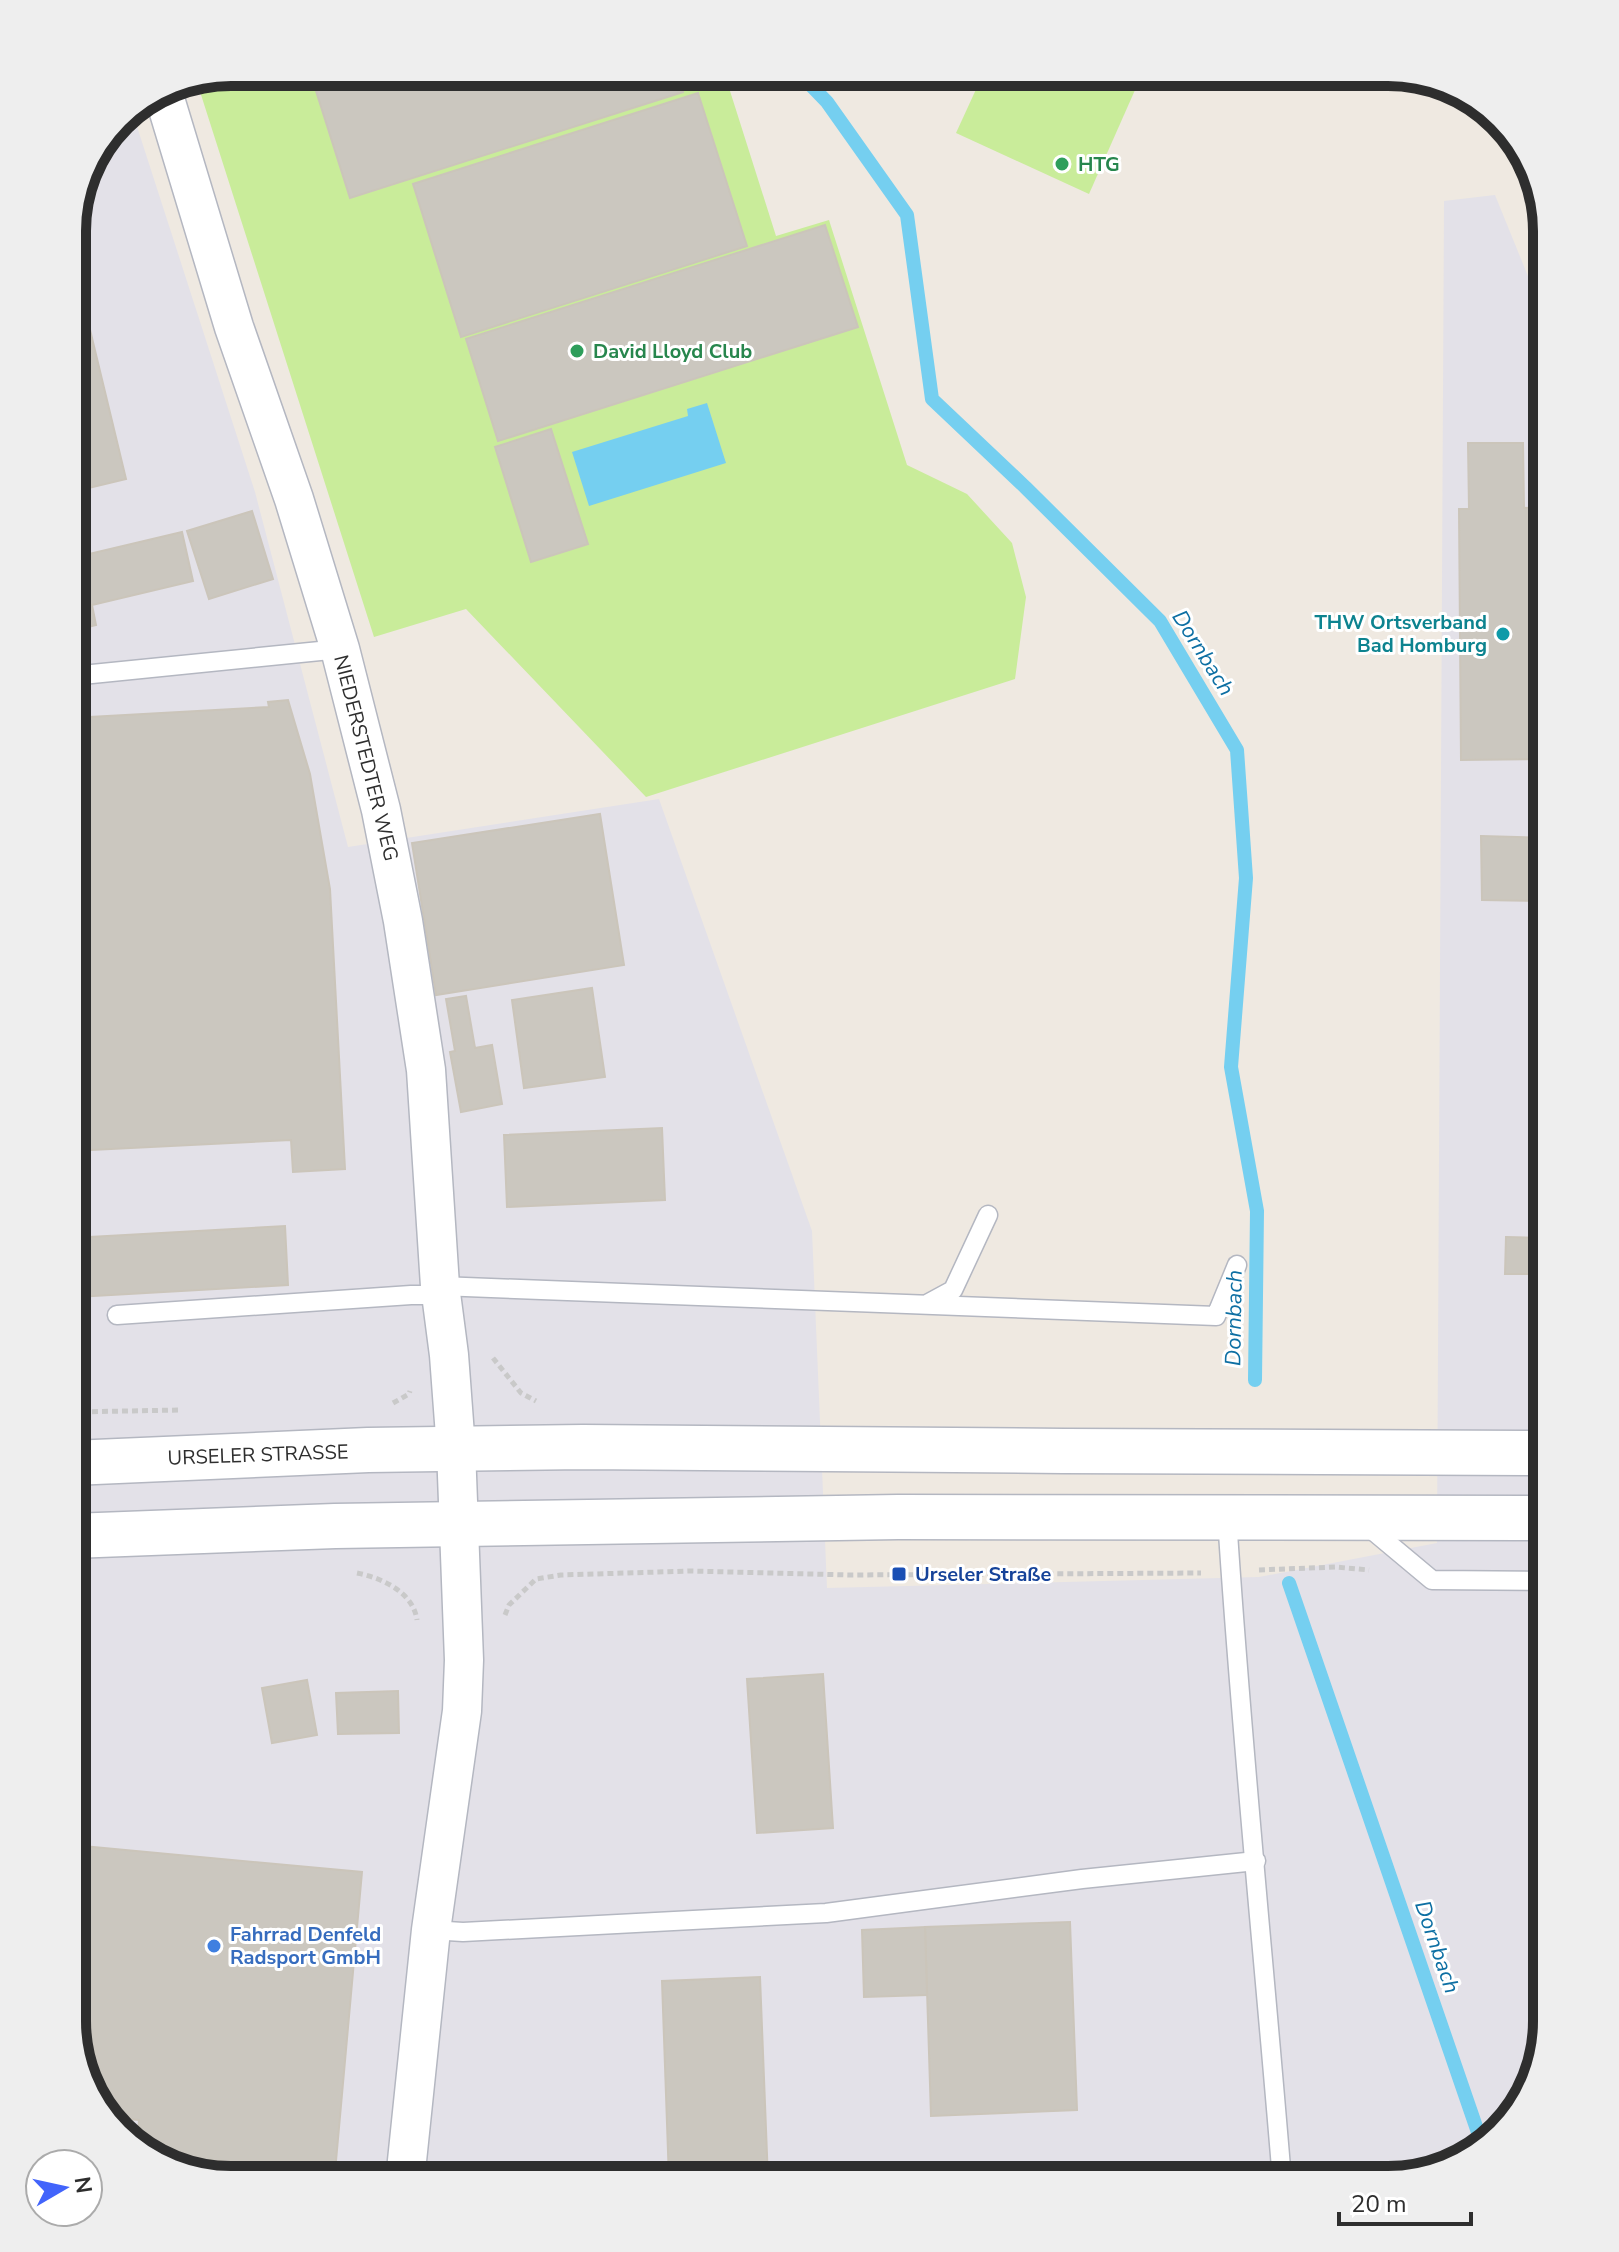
<svg xmlns="http://www.w3.org/2000/svg" width="1619" height="2252" font-family="'Nunito Sans',sans-serif">
<style>
.industrial{fill:#e3e1e8}
.pitch{fill:#c9ec9a}
.water{fill:#75cff0}
.lines{fill:none;stroke-linecap:round;stroke-linejoin:round}
.stream{stroke:#75cff0;stroke-width:14}
.building{fill:#cbc7bf;stroke:#cbc5ba;stroke-width:2}
.service-casing{stroke:#b4b7c1;stroke-width:21}
.minor-casing{stroke:#b4b7c1;stroke-width:41}
.tertiary-casing{stroke:#b4b7c1;stroke-width:47}
.path{stroke:#c9c9c9;stroke-width:5;stroke-dasharray:6 4;stroke-linecap:butt}
.service{stroke:#fff;stroke-width:18}
.minor{stroke:#fff;stroke-width:38}
.tertiary{stroke:#fff;stroke-width:44}
.leisure-dot{fill:#2e9e5b;stroke:#fff;stroke-width:3}
.culture-dot{fill:#0f9aa8;stroke:#fff;stroke-width:3}
.transit-dot{fill:#1a4fb4;stroke:#fff;stroke-width:3}
.shop-dot{fill:#3f7fe0;stroke:#fff;stroke-width:3}
.labels{text-anchor:middle;dominant-baseline:central;stroke-width:6;stroke-linejoin:round;paint-order:stroke}
.leisure-label{font-size:20px;font-weight:bold;fill:#27864d;stroke:#fff;text-anchor:start}
.culture-label{font-size:20px;font-weight:bold;fill:#0d838f;stroke:#fff;text-anchor:end}
.street-label{font-size:20px;fill:#2e2e2e;stroke:#fff}
.transit-label{font-size:20px;font-weight:bold;fill:#164399;stroke:#fff;text-anchor:start}
.shop-label{font-size:20px;font-weight:bold;fill:#366cbe;stroke:#fff;text-anchor:start}
.water-label{font-size:22px;font-style:italic;fill:#0d6fa3;stroke:#fff}
.rim{fill:none;stroke:#2e2e2e;stroke-width:10}
</style>
<rect width="100%" height="100%" fill="#efe9e1"/>
<!-- industrial -->
<path class="industrial" d="M131,108L255,492L348,847L659,799L812,1231L827,1588L1259,1577L1437,1543L1444,201L1495,195L1547,323V2022L1526,2101L1468,2159L1389,2180H221L151,2159L93,2101L72,2021V220L88,161L126,112Z"/>
<!-- pitch -->
<g class="pitch">
<path d="M231,72H724L776,236L829,220L907,465L967,494L1012,543L1026,597L1015,679L646,797L466,609L374,637L196,79Z"/>
<path d="M984,72H1143L1089,194L956,133Z"/>
</g>
<!-- water -->
<path class="water" d="M707,403L726,463L589,506L572,452L688,416L687,409Z"/>
<g class="lines">
<!-- stream -->
<g class="stream">
<path d="M798,72L827,102L907,215L932,399L1025,487L1160,621L1237,750L1246,878L1231,1067L1257,1211L1255,1380"/>
<path d="M1289,1583L1482,2144"/>
</g>
</g>
<!-- building -->
<g class="building">
<path d="M310,72H677L683,92L350,198Z"/>
<path d="M698,93L747,246L461,337L413,184Z"/>
<path d="M825,225L858,327L498,441L466,339Z"/>
<path d="M72,255L126,479L72,492Z"/>
<path d="M551,429L588,544L531,562L495,447Z"/>
<path d="M1468,443H1523L1524,508L1547,507V759L1461,760L1459,509H1469Z"/>
<path d="M252,511L273,579L209,599L187,531Z"/>
<path d="M182,532L193,581L92,605L96,625L72,631V558Z"/>
<path d="M288,700L310,774L330,889L345,1169L293,1172L291,1140L72,1151V718L269,707L268,702Z"/>
<path d="M600,814L624,965L436,995L412,843Z"/>
<path d="M1481,836L1547,838V901L1482,900Z"/>
<path d="M592,988L605,1077L524,1088L512,1000Z"/>
<path d="M466,996L475,1048L492,1045L502,1104L461,1112L450,1052L455,1051L446,999Z"/>
<path d="M662,1128L665,1200L507,1207L504,1135Z"/>
<path d="M285,1226L288,1285L76,1297L72,1295V1238Z"/>
<path d="M1506,1237L1543,1238L1542,1274H1505Z"/>
<path d="M823,1674L833,1828L757,1833L747,1679Z"/>
<path d="M307,1680L317,1735L272,1743L262,1688Z"/>
<path d="M398,1691L399,1733L338,1734L336,1693Z"/>
<path d="M72,1845L362,1872L335,2172L147,2155L137,2144L139,2120L110,2118L93,2101L72,2021Z"/>
<path d="M1070,1922L1077,2110L931,2116L925,1927Z"/>
<path d="M925,1927L927,1995L864,1997L862,1930Z"/>
<path d="M760,1977L768,2180H669L662,1981Z"/>
</g>
<g class="lines">
<!-- service casing -->
<g class="service-casing">
<g id="service">
<path d="M72,676L340,649"/>
<path d="M440,1286L1216,1316L1237,1265"/>
<path d="M929,1303L953,1290L988,1215"/>
<path d="M117,1315L411,1295H441"/>
<path d="M1227,1517C1241,1738 1264,1959 1282,2180"/>
<path d="M1365,1524L1432,1580L1547,1581"/>
<path d="M431,1930L463,1932L826,1913L1082,1879L1256,1861"/>
</g>
</g>
<!-- minor casing -->
<g class="minor-casing">
<path id="minor" d="M162,89L234,327L294,499L340,649L381,810L403,921L426,1070L440,1286L449,1355L456,1449L464,1660L462,1711L431,1930L405,2180"/>
</g>
<!-- tertiary casing -->
<g class="tertiary-casing">
<g id="tertiary">
<path d="M72,1463L368,1450L583,1447L1064,1451L1547,1453"/>
<path d="M72,1536L335,1526L898,1517L1547,1518"/>
</g>
</g>
<!-- path -->
<g class="path">
<path d="M493,1358L521,1393L536,1401"/>
<path d="M393,1403L409,1394L410,1391"/>
<path d="M72,1412L179,1410"/>
<path d="M1259,1570L1335,1567L1369,1570"/>
<path d="M357,1573C382,1578 413,1592 417,1620"/>
<path d="M505,1615L509,1605L536,1579L561,1575L691,1571L851,1575L1201,1573"/>
</g>
<!-- service -->
<use href="#service" class="service"/>
<!-- minor -->
<use href="#minor" class="minor"/>
<!-- tertiary -->
<use href="#tertiary" class="tertiary"/>
</g>
<!-- markers -->
<g class="leisure-dot">
<circle cx="1062" cy="164" r="8"/>
<circle cx="577" cy="351" r="8"/>
</g>
<circle class="culture-dot" cx="1503" cy="634" r="8"/>
<rect class="transit-dot" x="891" y="1566" width="16" height="16" rx="4"/>
<circle class="shop-dot" cx="214" cy="1946" r="8"/>
<g class="labels">
<!-- leisure labels -->
<g class="leisure-label">
<text x="1078" y="164">HTG</text>
<text x="593" y="351">David Lloyd Club</text>
</g>
<!-- culture labels -->
<g class="culture-label">
<text x="1487" y="622">THW Ortsverband<tspan x="1487" dy="23">Bad Homburg</tspan></text>
</g>
<!-- street labels -->
<g class="street-label">
<text transform="translate(366 758) rotate(76)">NIEDERSTEDTER WEG</text>
<text transform="translate(258 1455) rotate(-2)">URSELER STRASSE</text>
</g>
<!-- transit labels -->
<g class="transit-label">
<text x="915" y="1574">Urseler Straße</text>
</g>
<!-- shop labels -->
<g class="shop-label">
<text x="230" y="1934">Fahrrad Denfeld<tspan x="230" dy="23">Radsport GmbH</tspan></text>
</g>
<!-- water labels -->
<g class="water-label">
<text transform="translate(1203 653) rotate(58)">Dornbach</text>
<text transform="translate(1234 1318) rotate(-89)">Dornbach</text>
<text transform="translate(1437 1947) rotate(71)">Dornbach</text>
</g>
</g>
<!-- crop -->
<path d="M0 0H1619V2252H0ZM231 86H1388A145 145 0 0 1 1533 231V2021A145 145 0 0 1 1388 2166H231A145 145 0 0 1 86 2021V231A145 145 0 0 1 231 86Z" fill="#eee" fill-rule="evenodd"/>
<path class="rim" d="M231 86H1388A145 145 0 0 1 1533 231V2021A145 145 0 0 1 1388 2166H231A145 145 0 0 1 86 2021V231A145 145 0 0 1 231 86Z"/>
<!-- north arrow -->
<g transform="translate(64 2188) rotate(81)"><circle r="38" fill="#ffffff" stroke="#ababab" stroke-width="2"/>
<path d="M0-6L14 30L0 20L-14 30Z" fill="#4264fb"/>
<text y="-12" font-size="22" font-weight="bold" text-anchor="middle" fill="#2e2e2e">N</text>
</g>
<!-- scale -->
<path d="M1339 2212v12h132v-12" fill="none" stroke="#2e2e2e" stroke-width="4"/>
<text x="1351" y="2212" font-size="24" fill="#2e2e2e" stroke="#ffffff" stroke-width="6" paint-order="stroke">20 m</text>
</svg>
